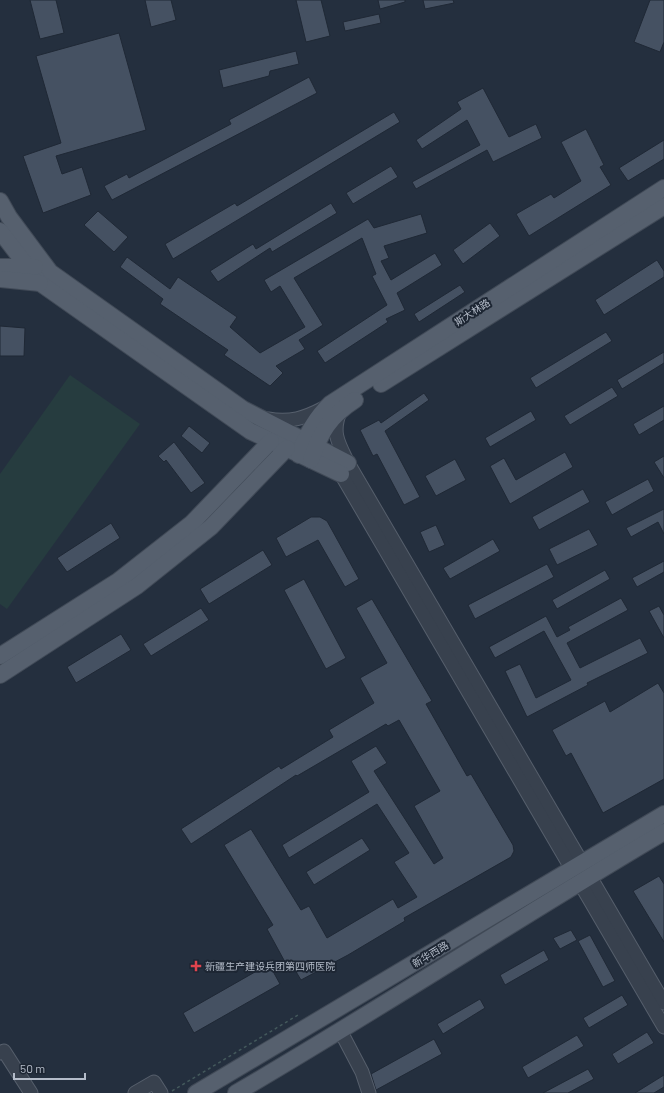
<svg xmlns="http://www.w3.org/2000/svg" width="664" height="1093" font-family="Barlow,'Noto Sans SC',sans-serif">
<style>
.green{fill:#263c3f}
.building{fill:#455162;stroke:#1f2835}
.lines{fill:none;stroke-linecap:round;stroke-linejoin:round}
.minor-casing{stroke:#565f6c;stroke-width:15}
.major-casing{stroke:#414a57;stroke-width:18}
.path{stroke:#44595c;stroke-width:1.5;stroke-dasharray:3 3;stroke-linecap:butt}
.minor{stroke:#38414e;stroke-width:13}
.major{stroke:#56606e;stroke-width:16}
.health-dot{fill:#e0444e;stroke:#1d2633;stroke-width:1.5}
.labels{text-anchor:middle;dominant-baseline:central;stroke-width:4;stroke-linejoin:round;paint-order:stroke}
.street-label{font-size:10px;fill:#b4bcc9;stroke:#1d2633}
.poi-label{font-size:10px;fill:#b4bcc9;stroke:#1d2633;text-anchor:start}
</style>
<rect width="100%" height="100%" fill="#242f3e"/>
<!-- green -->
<path class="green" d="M70,375L140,424L7,609L0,604V474Z"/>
<!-- building -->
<g class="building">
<path d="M30,0H56L64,33L40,39Z"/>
<path d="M145,0H171L176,20L151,27Z"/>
<path d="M296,0H321L330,36L306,42Z"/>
<path d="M378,0H405V2L380,9Z"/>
<path d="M423,0H453L454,3L425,9Z"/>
<path d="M650,0H664V42L660,52L634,42Z"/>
<path d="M379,14L381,23L345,31L343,22Z"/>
<path d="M119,33L146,130L56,156L62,174L82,167L91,195L43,213L23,156L61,143L36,56Z"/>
<path d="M296,51L299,64L270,71L269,76L223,88L219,70Z"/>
<path d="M309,77L317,93L112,200L104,186L127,174L129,178L231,124L229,120Z"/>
<path d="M483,88L509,137L536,124L542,138L493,162L487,150L416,189L412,182L480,145L467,120L422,149L416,140L461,109L457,102Z"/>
<path d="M394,112L400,122L173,259L165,244L235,203L237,206Z"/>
<path d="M586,129L604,165L600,167L611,185L529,236L516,214L551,194L554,198L581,181L561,142Z"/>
<path d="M664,140V159L628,181L619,168Z"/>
<path d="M391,166L398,177L353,204L346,193Z"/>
<path d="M331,203L337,213L272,252L270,248L218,282L210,271L253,244L256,249Z"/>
<path d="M98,211L128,237L114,252L84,225Z"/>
<path d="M421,214L427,233L384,246L389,258L381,261L391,280L435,253L442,265L397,293L405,310L386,319L388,322L325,363L317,351L387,305L372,276L376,274L362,238L294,278L323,325L299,340L305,349L276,366L283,373L270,386L224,355L228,350L160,304L163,299L120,267L127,257L170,289L178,277L237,317L230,327L260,353L305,327L280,286L271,292L264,280L368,219L374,228Z"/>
<path d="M490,223L500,236L463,264L453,250Z"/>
<path d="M657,260L664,271V277L604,315L595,300Z"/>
<path d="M460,285L465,292L419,322L414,314Z"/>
<path d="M0,326L25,328L24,356H0Z"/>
<path d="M606,332L612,341L536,388L530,378Z"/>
<path d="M664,352V363L622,389L617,380Z"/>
<path d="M612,387L618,396L570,425L564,416Z"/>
<path d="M424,393L429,400L385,431L420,497L404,505L377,454L373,456L360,430L379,420L381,423Z"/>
<path d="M664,406V420L639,435L633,424Z"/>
<path d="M531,411L536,420L490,447L485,438Z"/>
<path d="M189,426L210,443L202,453L181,436Z"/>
<path d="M174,442L205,483L191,493L166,460L164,462L158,456Z"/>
<path d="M565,452L573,467L510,504L490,466L504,458L516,480Z"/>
<path d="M664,456V478L654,462Z"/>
<path d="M455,459L466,480L436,496L425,476Z"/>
<path d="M648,479L654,491L612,515L605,502Z"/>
<path d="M583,489L590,502L539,530L532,517Z"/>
<path d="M664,509V534L658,522L631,537L626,528Z"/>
<path d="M311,517H320L327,521L359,579L345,587L318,540L286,557L276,538Z"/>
<path d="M111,523L120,538L67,572L57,558Z"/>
<path d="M436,525L445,545L429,552L420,532Z"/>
<path d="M589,529L598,545L557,565L549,549Z"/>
<path d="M493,539L500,551L450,579L443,568Z"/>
<path d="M263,550L272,565L209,604L200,589Z"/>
<path d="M664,561V572L637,587L632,578Z"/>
<path d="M547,564L554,577L475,619L468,605Z"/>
<path d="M605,570L610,579L557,609L552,600Z"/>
<path d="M304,579L346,658L326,669L284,590Z"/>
<path d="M621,598L628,610L567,643L580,668L640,638L648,653L587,683L588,685L527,717L505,671L520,664L536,698L571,680L544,631L495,658L489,647L546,616L557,637L570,630L568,627Z"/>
<path d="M372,599L432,701L426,704L467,776L471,774L513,845L514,851L511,857L404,918L405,921L348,955L301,980L289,960L285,962L267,929L273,925L224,845L251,829L301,910L309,906L327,938L393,899L398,908L417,897L394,862L409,853L377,804L289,858L282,845L369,792L351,761L376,746L387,763L374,771L434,864L443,858L414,806L440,791L399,720L388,726L386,724L297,776L296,775L191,844L181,829L279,766L281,769L333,737L329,730L374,703L360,678L387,663L356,608Z"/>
<path d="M659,606L664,615V638L649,611Z"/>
<path d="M201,608L209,620L151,656L143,644Z"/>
<path d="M121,634L131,650L76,683L67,667Z"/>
<path d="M658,683L664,693V779L603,813L571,753L566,756L552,730L605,701L610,712Z"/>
<path d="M362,838L370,850L314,885L306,872Z"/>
<path d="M659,876L664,884V942L633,891Z"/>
<path d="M571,930L577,940L560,949L553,938Z"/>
<path d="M590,935L615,981L603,987L578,941Z"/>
<path d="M544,950L549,960L505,985L500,975Z"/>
<path d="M269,964L280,984L194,1033L183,1013Z"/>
<path d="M622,995L628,1005L589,1028L583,1018Z"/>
<path d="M480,999L485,1008L443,1034L437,1024Z"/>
<path d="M647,1032L654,1043L618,1064L612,1054Z"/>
<path d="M577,1035L584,1046L528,1078L522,1067Z"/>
<path d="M434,1039L442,1054L376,1090L371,1074Z"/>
<path d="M588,1069L594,1079L568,1093H543Z"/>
<path d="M664,1075V1087L654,1093H635Z"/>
</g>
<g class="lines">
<!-- minor casing -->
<g class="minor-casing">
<g id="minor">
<path d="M340,412C331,433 339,444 348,463L664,1003"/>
<path d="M268,419C290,423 305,418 324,408"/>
<path d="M341,474L664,1027"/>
<path d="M341,1032L362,1072L369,1093"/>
<path d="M0,1053L4,1051L31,1093"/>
<path d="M135,1093L154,1082L161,1093"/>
</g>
</g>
<!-- major casing -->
<g class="major-casing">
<g id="major">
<path d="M0,201L9,217L50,272L243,409L348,463"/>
<path d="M0,231L40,283L250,431L341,474"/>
<path d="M0,267H35"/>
<path d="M0,279L40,283"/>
<path d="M381,384L664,206"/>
<path d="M299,455C306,435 315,418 330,404L664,188"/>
<path d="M311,460C320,433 330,416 355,400"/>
<path d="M0,656L118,581L192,523L271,441"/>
<path d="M0,675L137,586L211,527L287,448"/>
<path d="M196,1093L664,814"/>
<path d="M236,1093C380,1009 520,917 664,832"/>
</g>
</g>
<!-- path -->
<path class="path" d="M172,1091L298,1015"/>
<!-- minor -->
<use href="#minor" class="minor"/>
<!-- major -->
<use href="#major" class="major"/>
</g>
<!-- markers -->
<path class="health-dot" d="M194 960h4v4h4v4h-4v4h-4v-4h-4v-4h4z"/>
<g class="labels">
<!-- street labels -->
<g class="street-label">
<text transform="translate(472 312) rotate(-33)">斯大林路</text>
<text transform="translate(430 954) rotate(-31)">新华西路</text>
</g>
<!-- poi labels -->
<g class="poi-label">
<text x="205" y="966">新疆生产建设兵团第四师医院</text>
</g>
</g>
<!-- scale -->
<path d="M14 1073v6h71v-6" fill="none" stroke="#b4bcc9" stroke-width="2"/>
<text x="20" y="1073" font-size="12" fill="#b4bcc9" stroke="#1d2633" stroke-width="3" paint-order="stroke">50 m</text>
</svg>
